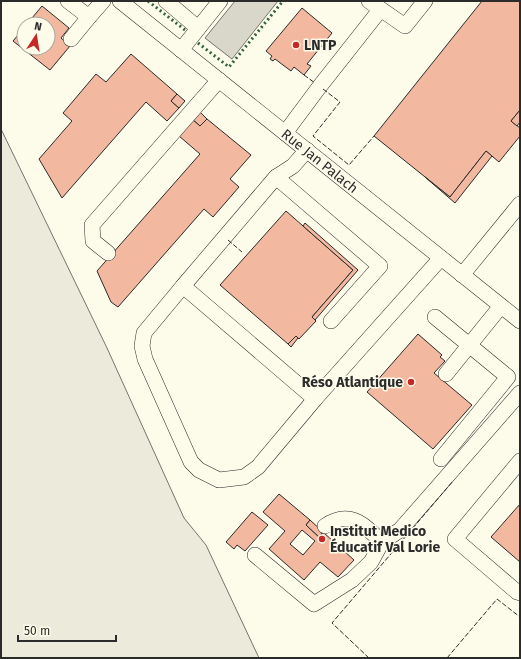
<svg xmlns="http://www.w3.org/2000/svg" width="521" height="659" font-family="'Fira Sans',sans-serif">
<style>
.green{fill:#ecebdb;stroke:#74746e}
.water{fill:#d8d7c9;stroke:#74746e}
.building{fill:#f2b8a0;stroke:#2b2b2b;fill-rule:evenodd}
.lines{fill:none;stroke-linecap:round;stroke-linejoin:round}
.minor-casing{stroke:#2b2b2b;stroke-width:16}
.minor{stroke:#fdfbea;stroke-width:15}
.hedge{stroke:#34623c;stroke-width:3;stroke-dasharray:2 3;stroke-linecap:butt}
.fence{stroke:#2b2b2b;stroke-width:1;stroke-dasharray:5 2;stroke-linecap:butt}
.poi-dot{fill:#c62828;stroke:#fdfbea;stroke-width:1.5}
.labels{text-anchor:middle;dominant-baseline:central;stroke-width:3;stroke-linejoin:round;paint-order:stroke}
.poi-label{font-size:14px;font-weight:bold;fill:#2b2b2b;stroke:#fdfbea;text-anchor:start}
.street-label{font-size:14px;fill:#2b2b2b;stroke:#fdfbea}
</style>
<rect width="100%" height="100%" fill="#fdfbea"/>
<!-- green -->
<path class="green" d="M1,129L107,348L184,518L206,545L259,658H1Z"/>
<!-- water -->
<path class="water" d="M235,1H278L232,59L205,38Z"/>
<!-- building -->
<g class="building">
<path d="M482,1H520V110L511,121L520,128V136L499,162L486,151L450,197L374,136Z"/>
<path d="M42,6L69,28L61,38L70,46L50,70L13,41L24,28V48H48V24H27Z"/>
<path d="M302,8L332,33L307,64L311,66L304,75L294,67L291,71L275,59L273,61L270,59L272,56L266,51Z"/>
<path d="M131,54L177,94L171,101L179,108L167,121L146,102L62,198L39,159L72,121L63,113L96,74L106,82Z"/>
<path d="M177,94L185,101L179,108L171,101Z"/>
<path d="M520,110V122L517,126L511,121Z"/>
<path d="M200,112L207,119L200,126L193,120Z"/>
<path d="M207,119L251,155L230,179L239,187L213,217L204,209L118,307L111,302L97,271L200,154L179,136L193,120L200,126Z"/>
<path d="M486,151L492,156L455,203L425,177L450,197Z"/>
<path d="M286,211L353,270L312,317L316,321L299,339L296,336L288,344L220,285Z"/>
<path d="M305,223L358,270L315,320L312,317L353,270L303,226Z"/>
<path d="M418,334L442,355L440,357L445,361L434,373L472,405L433,449L367,392Z"/>
<path d="M296,336L298,338L291,347L288,344Z"/>
<path d="M279,494L310,520L306,525L319,537L323,532L354,560L338,577L320,562L304,580L269,549L285,531L263,512ZM302,530L315,541L303,555L290,544Z"/>
<path d="M520,504V562L491,537Z"/>
<path d="M252,512L268,525L245,551L237,545L234,549L226,542Z"/>
<path d="M310,520L323,532L319,537L306,525Z"/>
</g>
<g class="lines">
<!-- minor casing -->
<g class="minor-casing">
<g id="minor">
<path d="M68,1L89,17L103,1"/>
<path id="s1" d="M120,1L520,321"/>
<path d="M166,1L198,28"/>
<path d="M369,1L405,26L425,1"/>
<path d="M71,39L89,17"/>
<path d="M181,50L220,1"/>
<path d="M285,133L320,86L380,10"/>
<path d="M276,177L293,166L307,150"/>
<path d="M108,253L93,241L92,225L219,80"/>
<path d="M462,275L520,204"/>
<path d="M183,286L144,333L142,346L145,359L191,462L199,470L219,480L244,477L258,467L315,399"/>
<path d="M435,317L508,377L441,459"/>
<path d="M331,321L380,266L276,177L183,286L315,399L441,258"/>
<path d="M446,374L501,306"/>
<path d="M520,461L455,539L517,592L520,593"/>
<path d="M325,526C350,509 364,525 382,542"/>
<path d="M255,555L314,604L352,580L371,562L382,542L400,530L520,393"/>
</g>
</g>
<!-- minor -->
<use href="#minor" class="minor"/>
<!-- hedge -->
<g class="hedge">
<path d="M148,1L185,30"/>
<path d="M198,43L229,67L283,1"/>
</g>
<!-- fence -->
<g class="fence">
<path d="M304,75L315,83"/>
<path d="M323,89L340,102L313,136L349,165L374,136"/>
<path d="M228,240L242,252"/>
<path d="M369,658L332,623L453,481"/>
<path d="M447,658L497,599L520,617"/>
</g>
</g>
<!-- markers -->
<g class="poi-dot">
<circle cx="296" cy="45" r="4"/>
<circle cx="411" cy="382" r="4"/>
<circle cx="322" cy="539" r="4"/>
</g>
<g class="labels">
<!-- poi labels -->
<g class="poi-label">
<text x="304" y="45">LNTP</text>
<text x="403" y="382" text-anchor="end">Réso Atlantique</text>
<text x="330" y="531">Institut Medico<tspan x="330" dy="16">Éducatif Val Lorie</tspan></text>
</g>
<!-- street labels -->
<g class="street-label">
<text stroke="none"><textPath href="#s1" startOffset="256">Rue Jan Palach</textPath></text>
</g>
</g>
<!-- border -->
<rect width="521" height="659" fill="none" stroke="#2b2b2b" stroke-width="4"/>
<!-- north arrow -->
<g transform="translate(36 36) rotate(12)"><circle r="19" fill="#fdfbea" stroke="#a9a89e"/>
<path d="M0-3L7 15L0 10L-7 15Z" fill="#c62828"/>
<text y="-6" font-size="11" font-weight="bold" text-anchor="middle" fill="#2b2b2b">N</text>
</g>
<!-- scale -->
<path d="M18 635v6h98v-6" fill="none" stroke="#2b2b2b" stroke-width="2"/>
<text x="24" y="635" font-size="12" fill="#2b2b2b" stroke="#fdfbea" stroke-width="3" paint-order="stroke">50 m</text>
</svg>
